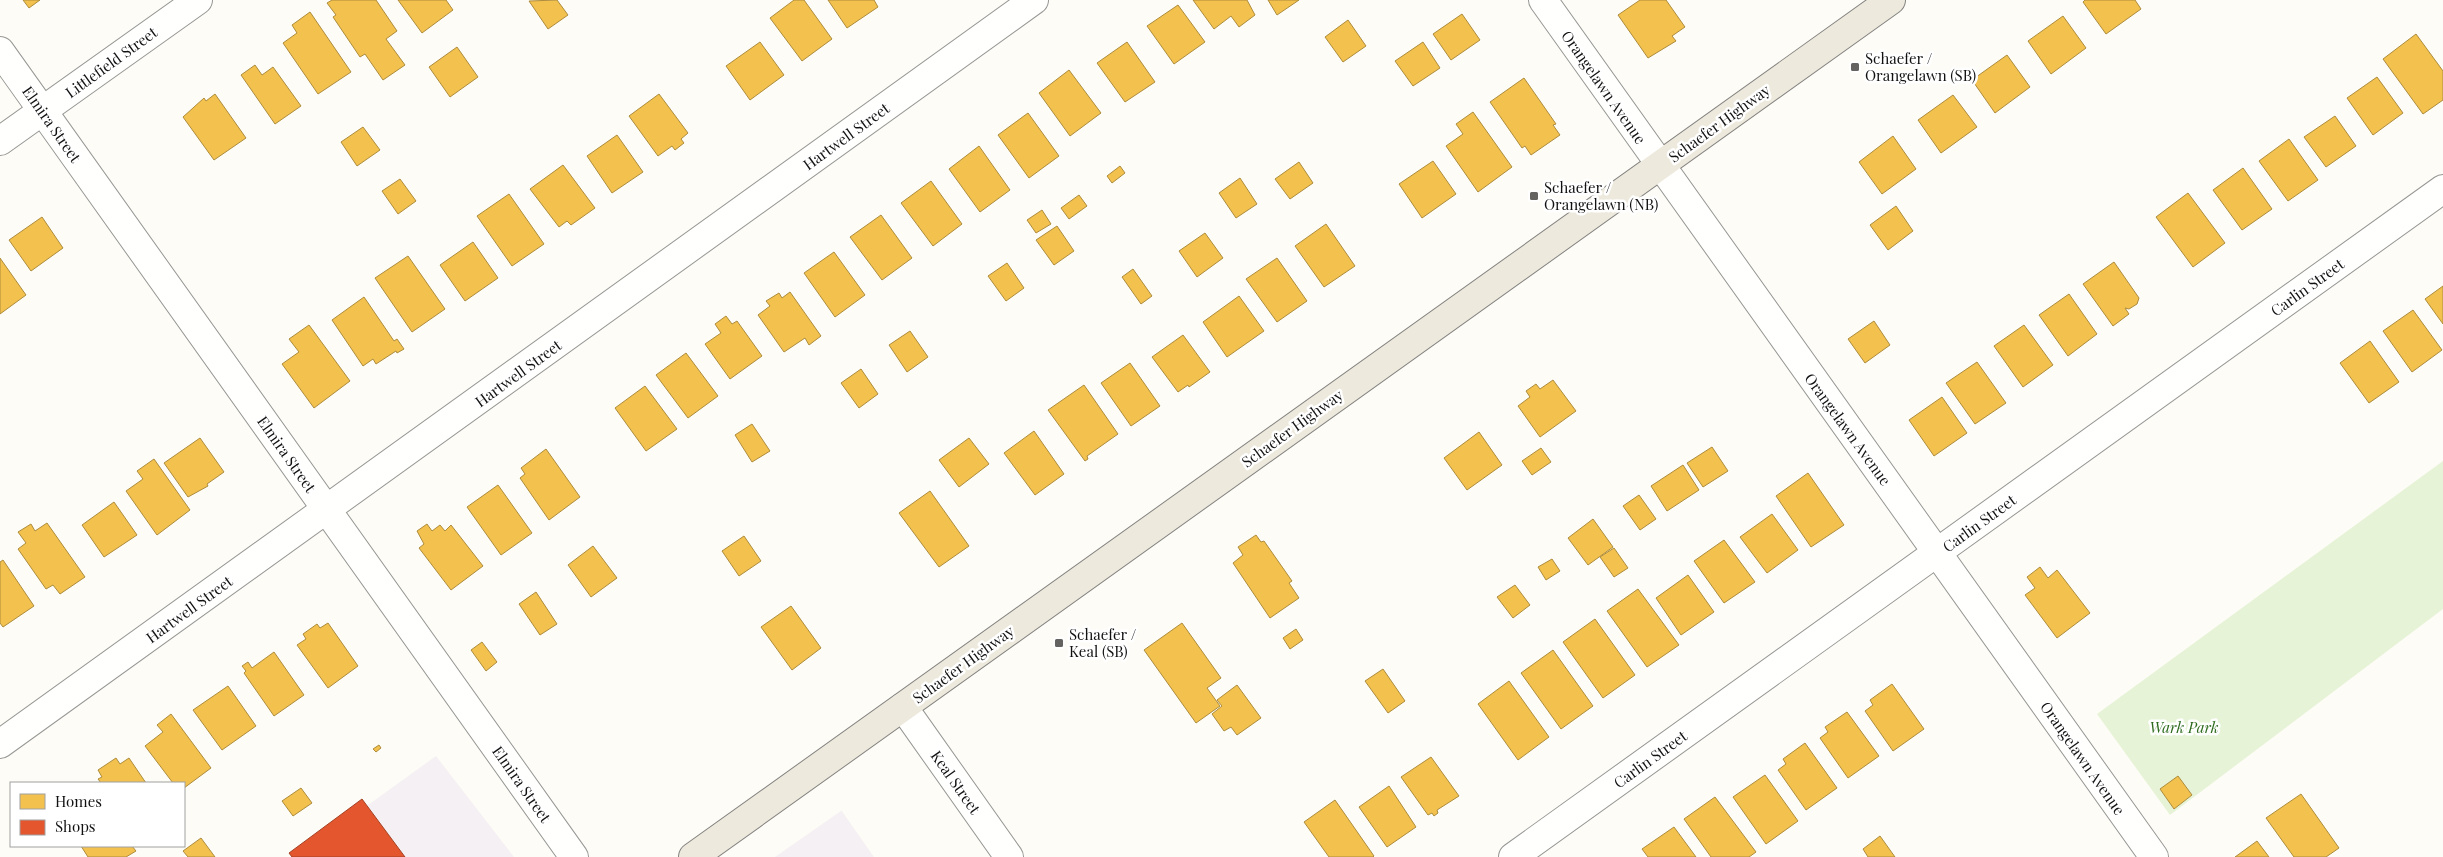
<svg xmlns="http://www.w3.org/2000/svg" width="2443" height="857" font-family="'Playfair Display',serif">
<style>
.industrial{fill:#f5f0f3}
.green{fill:#e7f3d7}
.homes{fill:#f2c14e;stroke:#ae8c3c}
.shops{fill:#e4572e;stroke:#a54225}
.lines{fill:none;stroke-linecap:round;stroke-linejoin:round}
.minor-casing{stroke:#979795;stroke-width:30}
.major-casing{stroke:#858482;stroke-width:30}
.minor{stroke:#fffffe;stroke-width:28}
.major{stroke:#ede9dc;stroke-width:28}
.poi-dot{fill:#646362;stroke:#fff;stroke-width:2}
.labels{text-anchor:middle;dominant-baseline:central;stroke-width:5;stroke-linejoin:round;paint-order:stroke}
.poi-label{font-size:15px;fill:#111;stroke:#fff;text-anchor:start}
.street-label{font-size:15px;fill:#111;stroke:#fff}
.park-label{font-size:15px;font-style:italic;fill:#2f6b1f;stroke:#fff}
</style>
<rect width="100%" height="100%" fill="#fdfcf7"/>
<!-- industrial -->
<g class="industrial">
<path d="M436,756L514,857H296Z"/>
<path d="M841,810L874,857H775L841,811Z"/>
</g>
<!-- green -->
<path class="green" d="M2443,461V609L2170,815L2097,714Z"/>
<!-- homes -->
<g class="homes">
<path d="M23,0H40L29,8Z"/>
<path d="M332,0H376L397,31L386,39L405,65L383,80L365,54L360,57L333,17L336,15L327,3Z"/>
<path d="M398,0H446L453,10L422,33Z"/>
<path d="M557,0L568,15L548,29L529,1Z"/>
<path d="M794,0H804L832,39L802,61L770,18Z"/>
<path d="M828,0H874L878,7L847,28Z"/>
<path d="M1193,0H1247L1255,15L1239,27L1231,16L1214,29Z"/>
<path d="M1268,0H1299L1277,15Z"/>
<path d="M1640,0H1666L1685,27L1672,36L1676,41L1648,58L1618,15Z"/>
<path d="M2085,0H2135L2141,9L2106,34L2083,2Z"/>
<path d="M1178,5L1205,42L1174,64L1147,26Z"/>
<path d="M310,12L351,72L318,94L283,43L297,33L292,25Z"/>
<path d="M1462,14L1480,40L1451,60L1433,34Z"/>
<path d="M2063,16L2086,48L2051,74L2028,41Z"/>
<path d="M1348,20L1366,46L1343,62L1325,37Z"/>
<path d="M2416,34L2443,71V100L2423,114L2383,59Z"/>
<path d="M760,42L784,75L750,100L726,66Z"/>
<path d="M1127,42L1155,82L1125,102L1097,63Z"/>
<path d="M1423,42L1440,68L1413,86L1395,61Z"/>
<path d="M457,47L478,77L450,97L429,67Z"/>
<path d="M2007,55L2030,87L1995,113L1972,80Z"/>
<path d="M255,65L262,75L273,67L301,106L275,124L241,75Z"/>
<path d="M1069,70L1101,113L1070,136L1039,93Z"/>
<path d="M2377,77L2403,113L2373,135L2347,98Z"/>
<path d="M1524,78L1556,124L1553,125L1560,135L1531,155L1525,146L1522,148L1490,102Z"/>
<path d="M215,94L246,138L214,160L183,117L204,98L206,101Z"/>
<path d="M659,94L688,133L681,139L684,143L675,150L672,146L658,156L629,116Z"/>
<path d="M1953,95L1977,127L1941,153L1918,120Z"/>
<path d="M1473,112L1512,167L1478,192L1446,146L1463,134L1456,124Z"/>
<path d="M1028,113L1059,156L1029,178L998,135Z"/>
<path d="M2335,116L2356,146L2326,167L2304,137Z"/>
<path d="M363,127L380,150L357,166L341,142Z"/>
<path d="M617,135L643,172L612,193L587,156Z"/>
<path d="M1893,136L1916,169L1882,194L1859,162Z"/>
<path d="M2289,139L2318,180L2288,201L2259,161Z"/>
<path d="M979,146L1010,190L980,212L949,169Z"/>
<path d="M1433,161L1456,194L1422,218L1399,184Z"/>
<path d="M1299,162L1313,183L1290,199L1275,179Z"/>
<path d="M563,165L595,208L571,225L567,221L559,227L530,189Z"/>
<path d="M1120,166L1125,173L1112,183L1107,176Z"/>
<path d="M2243,168L2272,209L2242,230L2213,190Z"/>
<path d="M1240,178L1257,204L1236,218L1219,193Z"/>
<path d="M400,179L416,201L398,214L382,191Z"/>
<path d="M931,181L962,224L933,246L901,203Z"/>
<path d="M2188,193L2225,243L2193,267L2156,217Z"/>
<path d="M509,194L544,244L512,266L477,216Z"/>
<path d="M1079,195L1087,206L1069,219L1061,208Z"/>
<path d="M1896,206L1913,231L1888,250L1870,225Z"/>
<path d="M1042,210L1051,224L1036,233L1027,220Z"/>
<path d="M881,215L912,258L882,280L850,237Z"/>
<path d="M42,217L63,248L31,271L9,240Z"/>
<path d="M1326,224L1355,266L1324,287L1295,246Z"/>
<path d="M1057,226L1074,251L1054,265L1036,240Z"/>
<path d="M1205,233L1223,258L1197,277L1179,251Z"/>
<path d="M473,242L498,278L465,301L440,265Z"/>
<path d="M834,252L865,295L835,317L804,273Z"/>
<path d="M408,256L445,309L412,332L375,278Z"/>
<path d="M0,258L26,295L0,314Z"/>
<path d="M1277,258L1307,301L1277,322L1246,279Z"/>
<path d="M2114,262L2139,298L2137,304L2129,309L2125,308L2129,314L2113,326L2083,284Z"/>
<path d="M1007,263L1024,288L1006,301L988,276Z"/>
<path d="M1133,269L1152,296L1141,304L1122,277Z"/>
<path d="M2443,286V324L2425,299Z"/>
<path d="M790,292L821,336L809,345L805,338L784,352L758,315L770,306L766,301L779,293L782,298Z"/>
<path d="M2069,294L2097,334L2068,356L2039,315Z"/>
<path d="M1239,296L1264,331L1227,357L1203,322Z"/>
<path d="M364,297L394,341L397,339L404,349L397,353L396,351L376,364L373,359L363,366L332,320Z"/>
<path d="M2413,310L2442,350L2412,372L2383,331Z"/>
<path d="M726,316L732,324L737,321L762,356L730,379L705,344L721,333L715,324Z"/>
<path d="M1874,321L1890,345L1865,363L1848,339Z"/>
<path d="M309,325L350,381L314,408L282,364L299,352L289,339Z"/>
<path d="M2024,325L2053,365L2023,387L1994,346Z"/>
<path d="M910,331L928,357L907,372L889,345Z"/>
<path d="M1183,335L1210,372L1189,387L1188,385L1178,392L1152,357Z"/>
<path d="M2370,341L2399,382L2369,403L2340,363Z"/>
<path d="M686,353L718,396L688,418L656,375Z"/>
<path d="M1977,362L2006,403L1975,424L1946,383Z"/>
<path d="M1130,363L1160,406L1131,426L1101,383Z"/>
<path d="M861,369L878,394L859,408L841,383Z"/>
<path d="M1553,380L1576,411L1540,437L1518,406L1530,397L1526,391L1536,384L1540,389Z"/>
<path d="M1084,385L1118,434L1087,456L1088,459L1085,461L1048,410Z"/>
<path d="M645,386L677,429L646,451L615,408Z"/>
<path d="M1942,397L1967,433L1934,456L1909,420Z"/>
<path d="M752,424L770,451L752,462L735,435Z"/>
<path d="M1034,431L1064,474L1035,495L1004,453Z"/>
<path d="M1479,432L1502,465L1467,490L1444,458Z"/>
<path d="M200,438L224,472L207,484L208,486L188,497L164,463Z"/>
<path d="M969,438L989,464L959,487L939,460Z"/>
<path d="M1712,447L1728,471L1703,487L1687,463Z"/>
<path d="M1541,448L1551,462L1532,475L1522,461Z"/>
<path d="M546,449L580,497L549,520L520,478L525,474L521,468Z"/>
<path d="M154,459L190,510L157,535L126,491L143,479L137,471Z"/>
<path d="M1683,465L1699,490L1667,511L1651,486Z"/>
<path d="M1808,473L1844,525L1811,547L1776,496Z"/>
<path d="M498,485L532,533L501,555L467,507Z"/>
<path d="M930,491L969,546L939,567L899,513Z"/>
<path d="M1639,495L1656,519L1640,530L1623,506Z"/>
<path d="M114,502L137,535L104,557L82,525Z"/>
<path d="M1772,514L1798,550L1767,573L1740,537Z"/>
<path d="M1593,519L1613,547L1588,565L1568,538Z"/>
<path d="M47,523L85,577L60,594L53,585L46,589L18,549L26,543L18,532L31,524L35,531Z"/>
<path d="M427,524L432,531L440,525L445,531L451,525L483,566L451,590L419,548L424,544L417,531Z"/>
<path d="M1256,535L1261,542L1264,541L1292,581L1289,583L1299,598L1270,618L1233,563L1243,555L1238,547Z"/>
<path d="M744,536L761,561L739,576L722,551Z"/>
<path d="M1724,540L1755,582L1724,603L1694,561Z"/>
<path d="M593,546L617,578L591,597L568,565Z"/>
<path d="M1614,548L1628,568L1614,577L1600,557Z"/>
<path d="M1552,559L1560,571L1546,580L1538,567Z"/>
<path d="M3,560L34,606L3,627L0,623V562Z"/>
<path d="M2040,567L2048,578L2057,570L2090,613L2057,638L2025,595L2035,588L2027,577Z"/>
<path d="M1688,575L1714,612L1681,635L1656,598Z"/>
<path d="M1515,585L1530,605L1513,618L1497,597Z"/>
<path d="M1638,589L1679,645L1647,667L1607,611Z"/>
<path d="M536,592L557,624L540,635L519,604Z"/>
<path d="M791,606L821,648L792,670L761,627Z"/>
<path d="M1595,619L1635,675L1603,698L1563,642Z"/>
<path d="M328,623L358,666L328,688L297,645L306,639L303,634L317,624L320,628Z"/>
<path d="M1182,623L1221,678L1207,688L1220,706L1196,723L1144,650Z"/>
<path d="M1296,629L1303,640L1290,649L1283,638Z"/>
<path d="M482,642L497,662L486,671L471,650Z"/>
<path d="M1553,650L1593,706L1561,729L1521,673Z"/>
<path d="M274,652L304,695L274,716L244,673L246,671L242,666L248,662L252,668Z"/>
<path d="M1383,669L1405,701L1388,713L1365,681Z"/>
<path d="M1509,681L1549,737L1518,760L1478,704Z"/>
<path d="M1892,684L1924,729L1893,751L1865,711L1873,705L1870,700Z"/>
<path d="M1237,685L1261,718L1237,735L1231,727L1224,731L1212,714L1222,706L1217,700Z"/>
<path d="M228,686L256,726L222,750L193,710Z"/>
<path d="M1847,712L1879,756L1848,778L1820,738L1828,732L1825,727Z"/>
<path d="M171,714L211,768L184,788V783H173L145,746L163,732L157,725Z"/>
<path d="M1805,743L1837,788L1806,810L1778,770L1786,764L1783,759Z"/>
<path d="M379,745L381,748L376,752L373,749Z"/>
<path d="M1431,757L1459,796L1437,810L1438,813L1434,816L1432,813L1428,815L1401,777Z"/>
<path d="M116,758L120,764L129,758L146,783H101L98,779L102,777L98,770Z"/>
<path d="M1765,775L1798,821L1766,844L1733,797Z"/>
<path d="M2178,776L2192,795L2174,809L2160,789Z"/>
<path d="M1389,786L1416,827L1387,847L1359,807Z"/>
<path d="M301,788L312,803L293,816L282,801Z"/>
<path d="M2301,794L2339,848L2326,857H2294L2266,818Z"/>
<path d="M1715,797L1756,852L1749,857H1711L1684,819Z"/>
<path d="M1335,800L1374,856L1373,857H1329L1304,822Z"/>
<path d="M1674,827L1696,857H1648L1642,849Z"/>
<path d="M1880,836L1895,857H1868L1863,849Z"/>
<path d="M201,838L215,857H188L183,851Z"/>
<path d="M2257,841L2269,857H2235Z"/>
<path d="M81,846H132L136,851L126,857H88Z"/>
</g>
<!-- shops -->
<path class="shops" d="M362,799L405,857H292L289,853Z"/>
<g class="lines">
<!-- minor casing -->
<g class="minor-casing">
<g id="minor">
<path d="M1543,0L2154,857"/>
<path d="M0,51L574,857"/>
<path d="M0,141L198,0"/>
<path d="M903,707L1009,857"/>
<path d="M0,744L1034,0"/>
<path d="M1513,857L2443,189"/>
</g>
</g>
<!-- major casing -->
<g class="major-casing">
<path id="major" d="M693,857L1891,0"/>
</g>
<!-- minor -->
<use href="#minor" class="minor"/>
<!-- major -->
<use href="#major" class="major"/>
</g>
<!-- markers -->
<g class="poi-dot">
<rect x="1850" y="62" width="10" height="10" rx="2.5"/>
<rect x="1529" y="191" width="10" height="10" rx="2.5"/>
<rect x="1054" y="638" width="10" height="10" rx="2.5"/>
</g>
<g class="labels">
<!-- poi labels -->
<g class="poi-label">
<text x="1865" y="58">Schaefer /<tspan x="1865" dy="17">Orangelawn (SB)</tspan></text>
<text x="1544" y="187">Schaefer /<tspan x="1544" dy="17">Orangelawn (NB)</tspan></text>
<text x="1069" y="634">Schaefer /<tspan x="1069" dy="17">Keal (SB)</tspan></text>
</g>
<!-- street labels -->
<g class="street-label">
<text transform="translate(111 62) rotate(-36)">Littlefield Street</text>
<text transform="translate(1604 87) rotate(55)">Orangelawn Avenue</text>
<text transform="translate(1719 123) rotate(-36)">Schaefer Highway</text>
<text transform="translate(52 124) rotate(55)">Elmira Street</text>
<text transform="translate(846 136) rotate(-36)">Hartwell Street</text>
<text transform="translate(2307 287) rotate(-36)">Carlin Street</text>
<text transform="translate(518 373) rotate(-36)">Hartwell Street</text>
<text transform="translate(1292 428) rotate(-36)">Schaefer Highway</text>
<text transform="translate(1848 429) rotate(54)">Orangelawn Avenue</text>
<text transform="translate(287 454) rotate(55)">Elmira Street</text>
<text transform="translate(1979 523) rotate(-36)">Carlin Street</text>
<text transform="translate(189 609) rotate(-36)">Hartwell Street</text>
<text transform="translate(963 664) rotate(-36)">Schaefer Highway</text>
<text transform="translate(2083 758) rotate(55)">Orangelawn Avenue</text>
<text transform="translate(1650 759) rotate(-36)">Carlin Street</text>
<text transform="translate(956 782) rotate(55)">Keal Street</text>
<text transform="translate(522 784) rotate(55)">Elmira Street</text>
</g>
<!-- park labels -->
<g class="park-label">
<text x="2184" y="727">Wark Park</text>
</g>
</g>
<!-- legend -->
<rect x="10" y="782" width="175" height="65" fill="#ffffff" stroke="#a0a0a0"/>
<rect x="20" y="794" width="25" height="15" fill="#f2c14e" stroke="#a0a0a0"/>
<text x="55" y="807" font-size="15" fill="#111111">Homes</text>
<rect x="20" y="820" width="25" height="15" fill="#e4572e" stroke="#a0a0a0"/>
<text x="55" y="832" font-size="15" fill="#111111">Shops</text>
</svg>
